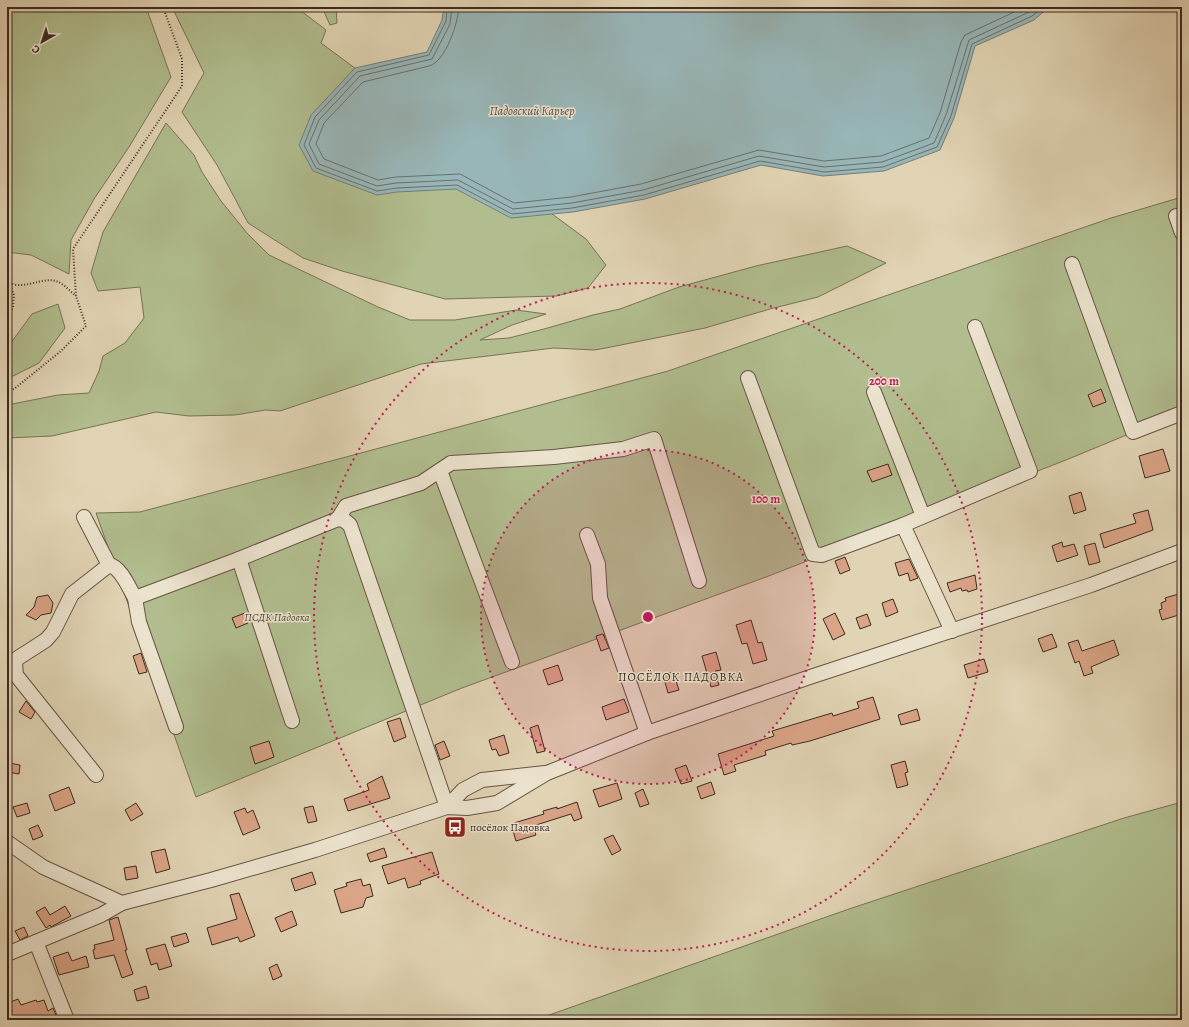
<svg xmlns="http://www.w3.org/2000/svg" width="1189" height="1027" font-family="Alegreya,serif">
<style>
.green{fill:#b1bd8e;stroke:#777357}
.water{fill:#98b6b8;stroke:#747e7b}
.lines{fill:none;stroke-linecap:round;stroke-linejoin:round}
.shore{stroke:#6a706c;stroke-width:1}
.building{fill:#daa486;stroke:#3d2920}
.minor-casing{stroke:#665445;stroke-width:16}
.path{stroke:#3d2920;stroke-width:2;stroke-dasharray:1 2;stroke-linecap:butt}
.minor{stroke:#ece3ce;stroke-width:14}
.ring{fill:none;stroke:#c2185b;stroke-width:2;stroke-dasharray:2 4}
.labels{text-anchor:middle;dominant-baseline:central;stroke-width:3;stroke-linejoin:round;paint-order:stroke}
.park-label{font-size:11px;font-style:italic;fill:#544736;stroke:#ece3ce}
.poi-label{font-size:11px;fill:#3d2920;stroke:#ece3ce;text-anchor:start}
.water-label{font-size:12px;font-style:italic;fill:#544c46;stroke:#ece3ce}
.neighbourhood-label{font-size:12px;letter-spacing:1px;fill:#3d2920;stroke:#ece3ce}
.centre{fill:#c2185b;stroke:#ece3ce;stroke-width:2}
.ring-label{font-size:12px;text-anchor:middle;font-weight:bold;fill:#c2185b;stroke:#ece3ce;stroke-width:3;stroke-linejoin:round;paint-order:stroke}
</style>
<rect width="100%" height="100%" fill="#e1d4b4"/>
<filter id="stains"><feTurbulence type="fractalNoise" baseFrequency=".005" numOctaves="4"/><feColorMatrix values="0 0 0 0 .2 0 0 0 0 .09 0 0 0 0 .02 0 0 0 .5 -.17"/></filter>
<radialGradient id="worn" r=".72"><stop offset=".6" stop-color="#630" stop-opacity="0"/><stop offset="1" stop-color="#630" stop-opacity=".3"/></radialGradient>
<!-- green -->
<g class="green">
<path d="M7,7H146L171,77L129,147L94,199L71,240L69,274L31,255L7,252Z"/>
<path d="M172,7H296L326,30L321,43L586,239L606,265L588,288L556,296L445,299L342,271L303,258L248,223L217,165L182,112L204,73Z"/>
<path d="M322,7H336L337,23L330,25Z"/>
<path d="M166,123L194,155L202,172L221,201L247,233L269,255L378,307L410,320H455L516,310L546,314L512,325L480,340L509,338L544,329L593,315L620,309L679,287L756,266L847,246L886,263L818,297L770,309L705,328L606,348L594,350L554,348L421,364L280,411L266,410L235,415L189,416L156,412L52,436L7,438V405L58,395L89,393L99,371L103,356L125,343L144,318L140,287L98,291L91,273L103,232Z"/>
<path d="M1182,197V412L1066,460L766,577L462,688L196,797L96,513L140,512L668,371L1111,218Z"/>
<path d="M58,304L65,328L39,363L7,379V345L10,344L32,314Z"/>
<path d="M1182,802V1020H535L849,909L1124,818Z"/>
</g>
<!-- water -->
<path class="water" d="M444,7H1049L1034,20L975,46L954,118L940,150L884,171L823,176L761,165L645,199L573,212L511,218L456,189L397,192L377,195L313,171L299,145L311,115L355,68L427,52L442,20Z"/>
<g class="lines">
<!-- shore -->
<g class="shore">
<path d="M447,7L446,21L429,55L357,72L315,117L304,145L316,168L377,191L397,188L457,185L512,214L572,208L644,195L760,161L824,172L883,167L937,147L951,116L972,44L1032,16L1043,7"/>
<path d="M452,7L450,24L432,59L360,76L319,120L309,144L319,164L377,186L396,183L458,180L513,209L572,203L643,190L759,156L824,167L882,162L934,143L946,115L969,40L1029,12L1035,7"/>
<path d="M459,7C458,23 446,61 429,66L363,82L324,123L316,144L324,159L378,180L396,177L460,174L514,203L571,197L641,184L759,150L824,161L881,156L929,138L940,113L961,42L965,35L1025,7"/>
</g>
</g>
<!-- building -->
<g class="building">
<path d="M1101,389L1106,402L1093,407L1088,395Z"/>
<path d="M1163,449L1170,471L1145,478L1139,456Z"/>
<path d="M888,464L892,475L872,482L867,471Z"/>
<path d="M1081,492L1086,510L1074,514L1069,496Z"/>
<path d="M1148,510L1153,530L1104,548L1100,534L1136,523L1133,514Z"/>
<path d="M1062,542L1063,547L1074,544L1078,555L1057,562L1052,546Z"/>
<path d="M1095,543L1100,562L1089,565L1084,546Z"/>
<path d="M845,557L850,570L840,574L835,561Z"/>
<path d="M909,559L918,578L910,581L908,573L899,576L895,563Z"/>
<path d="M975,575L977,589L968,592L967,590L962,591L961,588L950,592L947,583Z"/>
<path d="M1182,593V614L1162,620L1159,610L1162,609L1161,603L1166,601L1165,598Z"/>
<path d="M48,595L53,603L51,613L41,615L36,620L26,615L34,607L37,597Z"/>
<path d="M893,599L898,612L886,617L882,603Z"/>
<path d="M245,613L248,623L236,628L232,618Z"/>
<path d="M835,613L845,634L833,640L823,619Z"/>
<path d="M867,614L871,625L860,629L856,618Z"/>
<path d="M751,620L758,643L762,642L767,660L753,664L747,643L742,644L736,625Z"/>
<path d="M603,634L609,648L601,651L596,636Z"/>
<path d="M1052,634L1057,647L1043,652L1038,639Z"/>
<path d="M1078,640L1082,651L1114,640L1119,655L1091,667L1093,673L1084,676L1079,661L1075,663L1068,643Z"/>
<path d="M716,652L721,670L715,671L719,685L711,687L702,656Z"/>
<path d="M141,653L147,672L139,674L133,656Z"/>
<path d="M984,659L988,672L968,678L964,665Z"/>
<path d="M558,665L563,680L548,685L543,670Z"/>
<path d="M673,672L679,690L668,693L663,675Z"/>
<path d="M873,697L880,719L810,741L792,745L791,743L765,751L766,755L734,765L736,771L724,775L718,754L774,736L772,731L832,713L833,716L859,708L857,702Z"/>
<path d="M624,699L629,712L606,720L602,707Z"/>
<path d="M26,701L35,712L31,719L19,712Z"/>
<path d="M917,709L920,720L901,725L898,715Z"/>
<path d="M400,718L406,737L394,742L387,722Z"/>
<path d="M538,725L545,751L537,753L530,728Z"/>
<path d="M504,735L509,753L499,756L496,749L492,750L489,740Z"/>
<path d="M269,741L274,757L255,764L250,747Z"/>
<path d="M444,741L450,756L440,760L435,745Z"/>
<path d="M905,761L908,772L905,773L908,785L897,788L891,765Z"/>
<path d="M9,763L20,765L19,774L7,772Z"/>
<path d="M686,765L692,781L681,784L675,769Z"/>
<path d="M382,776L390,798L348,811L344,799L369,790L367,784Z"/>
<path d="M711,782L715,794L701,799L697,787Z"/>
<path d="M617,783L622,799L599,807L593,790Z"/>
<path d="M69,787L75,803L55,811L49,795Z"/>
<path d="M643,789L649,804L640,807L635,793Z"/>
<path d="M577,802L582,818L574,821L571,814L533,826L536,835L516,841L513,831L516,830L514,823L544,814L543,811L557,807V809Z"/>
<path d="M27,803L30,813L17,817L13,807Z"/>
<path d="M136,803L143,814L131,821L125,810Z"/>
<path d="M313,806L317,821L308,823L304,808Z"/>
<path d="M245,808L247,813L253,810L260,828L243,835L234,812Z"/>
<path d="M38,825L43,836L33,840L29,829Z"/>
<path d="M613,835L621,850L612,855L604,839Z"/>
<path d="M384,848L387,857L370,862L367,854Z"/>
<path d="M165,849L170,869L156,873L151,852Z"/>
<path d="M432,852L439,874L420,881L421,884L408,888L405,878L388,884L382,866Z"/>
<path d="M136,866L138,878L126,880L124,868Z"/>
<path d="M312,872L316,884L295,891L291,879Z"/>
<path d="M361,879L363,886L370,884L373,896L366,898L363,907L341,913L334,890L347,886L346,883Z"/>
<path d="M239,893L255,936L240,942L238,937L212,945L207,928L237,919L230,895Z"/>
<path d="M65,906L71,916L51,927L50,925L46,928L36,912L45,907L50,915Z"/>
<path d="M292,911L297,925L281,932L275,918Z"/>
<path d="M118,917L127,950H125L133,974L122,978L114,955L95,959L93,950L95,949L94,945L114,940L109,920Z"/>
<path d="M24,927L28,936L20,940L15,931Z"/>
<path d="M186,933L189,942L174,947L171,937Z"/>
<path d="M165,944L172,966L159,970L157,963L151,965L146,949Z"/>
<path d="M68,952L72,961L86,956L89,967L59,975L53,957Z"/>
<path d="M277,964L282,976L273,980L269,968Z"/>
<path d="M146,986L149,998L137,1001L134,990Z"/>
<path d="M18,999L21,1005L36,1000L37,1002L44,1000L48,1011L53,1008L58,1020H9L7,1013L12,1011L8,1003Z"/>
</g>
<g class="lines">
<!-- minor casing -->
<g class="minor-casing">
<g id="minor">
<path d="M1176,216L1182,233"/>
<path d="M1072,264L1133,432L1182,413"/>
<path d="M748,378L813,554L822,555L903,525L952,631"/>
<path d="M874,392L923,516"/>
<path d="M440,471L512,662"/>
<path d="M84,517L109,565"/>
<path d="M338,519L346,506L421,483L451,463L554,457L623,449L654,439L699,581"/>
<path d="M903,525L1030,471L975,327"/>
<path d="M587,535L598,564L600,598L647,733"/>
<path d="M239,559L292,721"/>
<path d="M176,727L139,622L135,598L239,559L338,519L344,520L350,525L447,807"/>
<path d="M96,775L16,675L15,663L18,658L46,640L53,632L72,594L109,565C121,567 129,588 135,598"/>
<path d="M447,807L463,790L482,780L545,773"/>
<path d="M7,842L43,867L122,903L211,880L315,850L447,807L467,808L497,803L547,773L647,733L810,677L1091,585L1182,551"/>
<path d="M36,942L67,1020"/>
<path d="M7,954L101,915L122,903"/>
</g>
</g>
<!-- path -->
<g class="path">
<path d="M7,281C22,292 39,277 56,281C63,283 71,292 76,296"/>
<path d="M7,313L13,308L14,295L9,283"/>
<path d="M7,391L14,389L61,351L86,326L76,296L73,249L182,86V59L163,7"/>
</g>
<!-- minor -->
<use href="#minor" class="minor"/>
</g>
<!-- distance rings -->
<circle cx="648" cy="617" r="167" fill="#c2185b" fill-opacity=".12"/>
<g class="ring">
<circle cx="648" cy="617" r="167"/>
<circle cx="648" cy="617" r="334"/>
</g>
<!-- icons -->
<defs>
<g id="bus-square" transform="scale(1.15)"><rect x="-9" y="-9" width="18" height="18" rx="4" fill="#8f2418" stroke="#ece3ce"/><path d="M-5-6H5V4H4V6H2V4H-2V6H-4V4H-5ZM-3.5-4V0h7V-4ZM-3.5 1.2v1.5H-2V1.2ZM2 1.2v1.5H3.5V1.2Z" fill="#fff"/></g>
</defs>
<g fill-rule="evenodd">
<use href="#bus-square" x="455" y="827"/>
</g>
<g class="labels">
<!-- park labels -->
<g class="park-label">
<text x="277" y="617">ПСДК Падовка</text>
</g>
<!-- poi labels -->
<g class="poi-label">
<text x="470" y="827">посёлок Падовка</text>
</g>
<!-- water labels -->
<g class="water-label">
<text x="532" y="111">Падовский Карьер</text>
</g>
<!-- neighbourhood labels -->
<g class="neighbourhood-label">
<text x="681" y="677">ПОСЁЛОК ПАДОВКА</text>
</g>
</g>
<circle cx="648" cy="617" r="6" class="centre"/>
<g class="ring-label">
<text x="884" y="385">200 m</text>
<text x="766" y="503">100 m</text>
</g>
<!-- margin -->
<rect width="1189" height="1027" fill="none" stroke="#e1d4b4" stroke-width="24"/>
<rect x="8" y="8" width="1173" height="1011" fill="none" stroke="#3d2920" stroke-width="2"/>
<rect x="12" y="12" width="1165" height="1003" fill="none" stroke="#3d2920"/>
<!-- north arrow -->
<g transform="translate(42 42) rotate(219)" stroke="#ece3ce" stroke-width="3" paint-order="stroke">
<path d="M0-3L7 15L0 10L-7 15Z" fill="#3d2920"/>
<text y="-6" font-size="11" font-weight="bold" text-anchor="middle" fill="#3d2920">С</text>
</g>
<rect width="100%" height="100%" filter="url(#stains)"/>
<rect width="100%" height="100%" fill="url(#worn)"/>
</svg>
